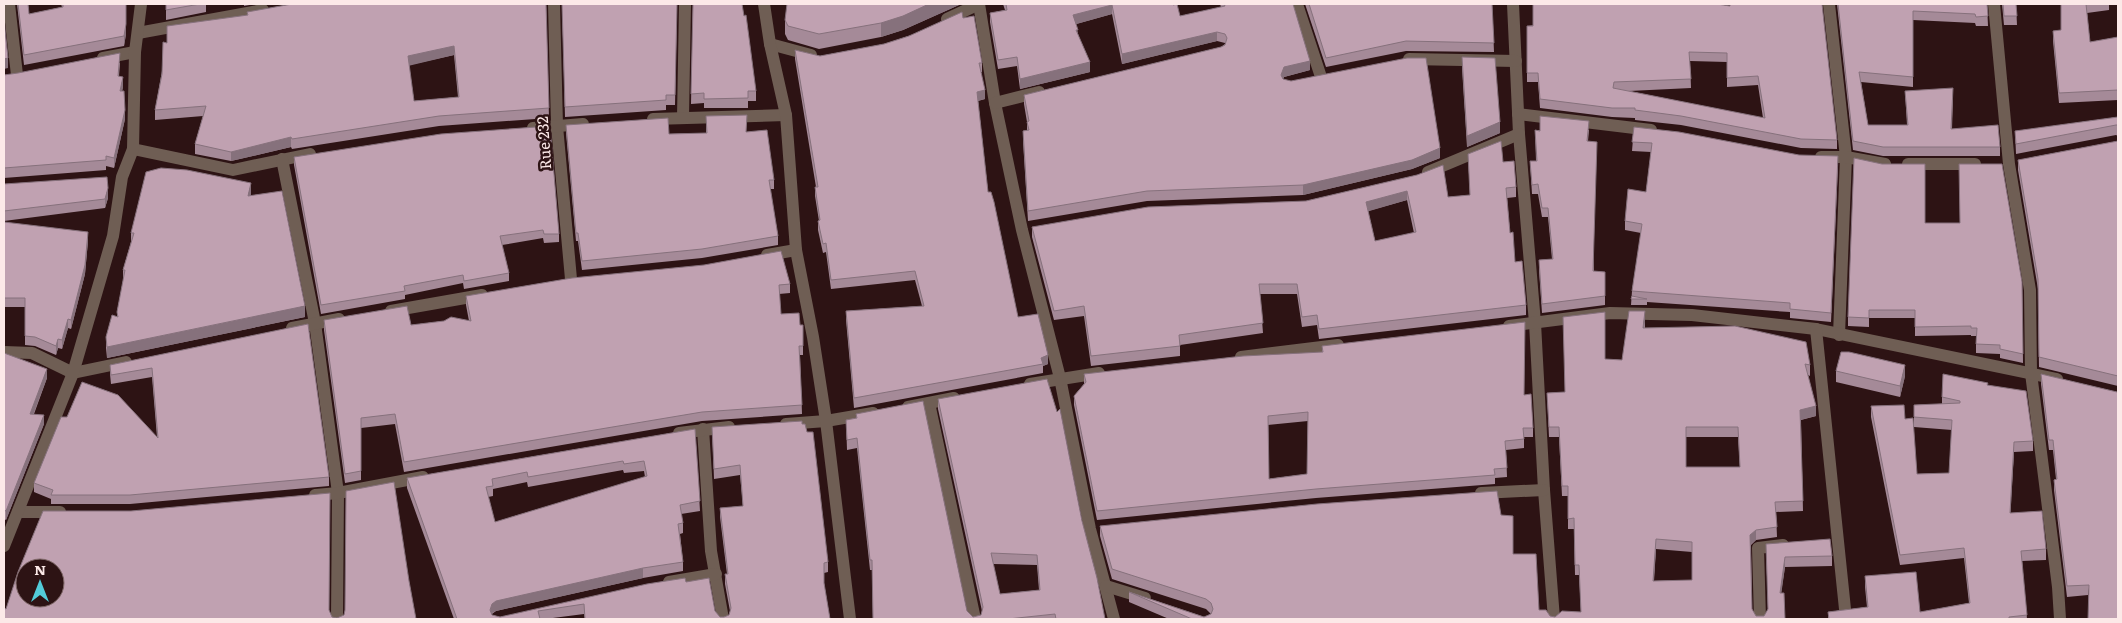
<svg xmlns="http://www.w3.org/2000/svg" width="2122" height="623" font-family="Literata,serif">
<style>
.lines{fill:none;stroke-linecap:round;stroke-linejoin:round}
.minor{stroke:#6f5e54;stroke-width:12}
.tertiary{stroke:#6f5e54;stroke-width:12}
.wall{fill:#a58a98;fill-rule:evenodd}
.shaded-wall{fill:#86717c}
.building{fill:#c0a1b1;stroke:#86717c;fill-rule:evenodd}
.labels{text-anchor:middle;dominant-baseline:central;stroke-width:5;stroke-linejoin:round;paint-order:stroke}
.street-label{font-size:15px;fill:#fce9e8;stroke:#2d1314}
</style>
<rect width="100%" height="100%" fill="#2d1314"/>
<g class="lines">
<!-- minor -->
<g class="minor">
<path d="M9,4L17,75"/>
<path d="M554,4L557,126L571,279"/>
<path d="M979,4L995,103L1022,230L1060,378L1090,529L1114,619"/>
<path d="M1297,4L1321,77"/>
<path d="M1513,4L1519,134L1535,323L1544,490L1554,619"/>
<path d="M1829,4L1846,157L1839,335"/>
<path d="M1994,4L2009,164L2030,290L2031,373L2058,587L2060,619"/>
<path d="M947,19L979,4"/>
<path d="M138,33L263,10"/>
<path d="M770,44L811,55"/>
<path d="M103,58L135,52"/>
<path d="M1409,59L1516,61"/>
<path d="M995,103L1039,92"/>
<path d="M1518,114L1651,130"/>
<path d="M683,117L685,4"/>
<path d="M653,119L786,115"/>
<path d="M533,128L583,124"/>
<path d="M133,149L233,170L310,154"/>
<path d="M1821,157H1846L1885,164"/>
<path d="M282,159L315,323L338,493L337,619"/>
<path d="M1908,164H1975"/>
<path d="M1428,172L1519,134"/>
<path d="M767,255L796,250"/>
<path d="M391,311L482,295"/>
<path d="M1509,326L1610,313L1692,315L1816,329L2057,379"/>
<path d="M292,328L339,319"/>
<path d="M1816,329L1845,609"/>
<path d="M4,352L32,353L73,373L126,362"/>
<path d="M1241,357L1338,345"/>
<path d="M1030,384L1099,373"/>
<path d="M929,403L975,619"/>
<path d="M908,407L954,398"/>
<path d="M786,424L826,421L873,413"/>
<path d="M703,429L711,551L723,619"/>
<path d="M679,433L729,427"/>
<path d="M1481,493L1544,490"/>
<path d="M315,495L338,493L423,477"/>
<path d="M18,512H60"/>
<path d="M4,546L73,373L113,236L122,177L133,149L135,52L141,4"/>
<path d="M669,582L716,574"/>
<path d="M1106,586L1145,598"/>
<path d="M1760,619L1758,548L1783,545"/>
</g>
<!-- tertiary -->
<path class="tertiary" d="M764,4L770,44L786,115L796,250L813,337L826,421L850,619"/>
</g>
<!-- wall -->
<g class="wall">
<path d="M17,4H28L29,14L62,7L61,4H126V34L124,46L24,65Z"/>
<path d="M166,4H206V12L166,20Z"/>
<path d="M244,4H255L244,6Z"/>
<path d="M546,4L549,118L439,126L292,149L291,147L231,161L195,154V144L203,116L155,120V110L167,43L247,15V12ZM454,55L458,97L414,101L409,65Z"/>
<path d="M562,4H677L675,105H666V110L565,117Z"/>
<path d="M693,4L756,91V101H748V108H704V103L691,104Z"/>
<path d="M959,4V5L903,30L881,37L819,49L788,40L785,34V20Z"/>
<path d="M1003,4H1173L1180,16L1221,7L1220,4H1293L1310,70L1284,77L1283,79L1440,158L1412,169L1303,195L1147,201L1028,221L1023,141V131L1027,130V122L1024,104V95L1221,47L1225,44V43L1217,41L1122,64L1112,14L1076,24L1078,34L1090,72L1020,89L1017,66L998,69L990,22V13L1005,10Z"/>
<path d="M1305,4H1492L1494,52L1406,51L1326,67Z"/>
<path d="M1717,4L1837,140V149L1801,148L1681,125L1635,120V118L1612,117L1540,108L1538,82H1527V26ZM1690,61L1727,62V87L1758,85L1763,118L1629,91L1691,88Z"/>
<path d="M1837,4H1987L1988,26H1976L1975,23L1913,20V87L1861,82L1868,125H1907L1905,91L1953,97L1952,129L2000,147V156H1883L1853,150Z"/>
<path d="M2002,4H2016L2017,25H2004Z"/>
<path d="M2061,4H2109V10L2087,13L2090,42L2118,37V100L2059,103L2053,41V31L2061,30Z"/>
<path d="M963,18L982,63V72H981L985,99L978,101L988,192L1018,317L1048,364L1043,366V373L854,408L846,320V311L922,306L915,280L831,289L826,252L823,253L818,230V221H819L815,196V187H816L795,59V50L820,56L884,44Z"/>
<path d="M1462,57L1500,133L1467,147L1462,68Z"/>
<path d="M120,63L119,76L123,87L122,91L125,119L114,168L106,166V170L4,178V75Z"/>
<path d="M706,116L746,132L774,180V189H770L778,236V245L702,258L582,270L578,241H576L566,133V125L669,134L706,133Z"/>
<path d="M2118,117V136L2116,135L2016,154L2015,131Z"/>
<path d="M1634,127L1838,165L1831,322L1790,318V312L1647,302V305H1631L1632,291L1641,233L1625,230V221L1646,192L1651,152L1632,151Z"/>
<path d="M1535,130H1589L1588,141L1594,271L1605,272V305L1542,313L1539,270V260L1552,259L1548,217H1542L1538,194H1532L1530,161H1536Z"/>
<path d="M2118,141V386L2039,367L2038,289L2018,170V160Z"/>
<path d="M1468,154L1503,162L1516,187V197L1507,198L1510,233L1515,262L1526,305V315L1319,339L1317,325L1302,327L1297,294H1260L1263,333L1180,345V356L1091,366L1084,316L1054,320L1032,237V227L1306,201L1417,175L1448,197L1470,195ZM1407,200L1414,233L1375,241L1368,211Z"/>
<path d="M294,157L559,234V242L544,243L543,238L502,245L509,273V281L464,289L463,283L405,295V299L321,314L294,165Z"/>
<path d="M4,184L108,198L105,208L4,221Z"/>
<path d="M251,194L250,196L305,317L107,358L106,348V337L117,316V312L123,281V270L131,242V233Z"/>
<path d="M4,222L88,241L85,274L71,329L68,328L62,349L58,348L56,355L35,346L25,345V307H4Z"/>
<path d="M1925,223L2022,282L2023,363L2000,358V354L1976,353V336H1971V335L1915,336V318H1869V327L1848,326V317Z"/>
<path d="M790,284V293L779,294L781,314L800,325H803V355H800L802,414L702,421L404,472L395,424L361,428V480L345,483L324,330V320L411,325L444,321H469L466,305V296Z"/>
<path d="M1645,321V328L1810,365V376L1808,375L1816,416L1801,420L1803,511L1776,512L1777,537L1756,540L1751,545L1752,609L1756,616H1764L1768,610L1766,544L1832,556V566L1785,567L1781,593L1785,619H1169L1129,602V592L1204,617L1211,614L1206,609L1112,579L1100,536V526L1501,515L1513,554L1539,610L1550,616L1555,617L1581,612L1579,575H1575L1574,529H1568V496H1562L1559,437H1549L1547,393L1565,392L1605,359L1622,360ZM1686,437H1738L1740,467H1686ZM1656,549L1692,552V580L1654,581Z"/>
<path d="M308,324L329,477V486L130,504H51V499L34,492V483L157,437L152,377L111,384L110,374V365Z"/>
<path d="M1322,346L1524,395L1533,428V437H1524V448L1506,450L1507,477L1495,478V484L1316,498L1097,520L1074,405V396L1084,384V374L1322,352ZM1308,421L1307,474L1269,479L1268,425Z"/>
<path d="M4,353L47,378L34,414L44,424L6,520L4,519Z"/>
<path d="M1836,371L1905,376L1900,397L1836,382Z"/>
<path d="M2041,374L2117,392L2088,595L2067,597L2054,490V480L2056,479L2053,450H2049L2041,384Z"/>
<path d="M1988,385L2033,441V451L2014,452L2010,513L2046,549V560L2022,561L2027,619H1828V612L1867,607L1865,587V576L1920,612L1969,603L1964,558L1900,565L1871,417V406L1905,419L1917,474L1949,473L1952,430L1914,427V405L1942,404V397Z"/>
<path d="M938,399L1082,521L1105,619H873L872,570H870L857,448L847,450L846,420L856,418V414L967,611L973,617L981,615L982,611L938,409ZM993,564L1037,565L1039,590L1000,594Z"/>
<path d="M802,424L828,562V572L824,573V583L830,619H585L584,614L545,619H454L407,488V478L695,429L700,511L681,514L683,523V533L680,534L683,562V571L643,578L496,611L492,614V615L500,617L686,582L720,617H724L729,615L730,611L725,584V574H727L720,517V508L743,506L740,475L714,479L712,427ZM623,470L624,473L644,471L645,477L495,522L488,497L493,496V489L527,482L528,487Z"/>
</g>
<!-- shaded-wall -->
<g class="shaded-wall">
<path d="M929,4H959V5L903,30L881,37V23Z"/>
<path d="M1112,5V14L1073,25V15Z"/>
<path d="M126,24V34L124,46V36Z"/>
<path d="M1217,32V41L1122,64V54Z"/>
<path d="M454,46V55L408,66V56Z"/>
<path d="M8,58V68L4,69V59Z"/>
<path d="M1310,61V70L1284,77L1281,84V75L1284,67Z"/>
<path d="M1090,62V72L1020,89V79Z"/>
<path d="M123,77V87L120,101V91Z"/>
<path d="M985,90V99L977,101V92Z"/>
<path d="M125,110V119L114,168V158Z"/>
<path d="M1500,122V133L1467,147V136Z"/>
<path d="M291,137V147L231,161V152Z"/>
<path d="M1440,148V158L1412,169L1303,195V185Z"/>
<path d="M251,183V194L248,207V196Z"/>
<path d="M108,188V198L105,208V199Z"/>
<path d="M1407,191V200L1366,212V202Z"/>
<path d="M88,232V241L85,274L71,329V320Z"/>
<path d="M305,306V317L107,358V347Z"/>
<path d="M1645,311V321L1643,339V328Z"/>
<path d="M68,319V328L62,349V340Z"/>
<path d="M58,339V348L56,355V346Z"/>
<path d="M1048,355V364L1043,366L1041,358Z"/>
<path d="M1905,365V376L1900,397V386Z"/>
<path d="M47,369V378L30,423V414Z"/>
<path d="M1816,406V416L1800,420V410Z"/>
<path d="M44,415V424L6,520V511Z"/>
<path d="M2014,442V452L2010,523V513Z"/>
<path d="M1756,530V540L1750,545V535Z"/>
<path d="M1656,539V549L1653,591V581Z"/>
<path d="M1785,557V567L1780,603V593Z"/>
<path d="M643,568V578L496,611L492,613L490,619V610L492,604L496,601Z"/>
</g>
<!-- building -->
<g class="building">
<path d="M18,4H28L29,14L63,7V4H126V24L124,36L24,55Z"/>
<path d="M166,4H200L166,10Z"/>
<path d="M292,4H546L549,108L439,116L292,139L291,137L231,152L195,144L206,106L155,110L162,74L163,42L167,43V26L248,15L247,12ZM454,46L459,97L414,101L408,56Z"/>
<path d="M562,4H677L675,95H666V100L565,107Z"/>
<path d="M693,4H742L744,16L746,15L756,91H748V98L704,99V93L691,94Z"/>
<path d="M787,4H929L903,16L881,23L819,34L788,26L785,20Z"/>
<path d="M1006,4H1173V5L1177,4L1180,16L1225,6L1224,4H1293L1310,61L1284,67L1281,75L1283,79L1291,81L1407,58H1426L1440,148L1412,160L1303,185L1147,191L1028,211L1023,131L1029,130L1027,122L1029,121L1024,95L1221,47L1225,45L1227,38L1225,34L1217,32L1122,54L1112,5L1073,15L1078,30H1076L1090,62L1020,79L1017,57L998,60L990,13L1007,10Z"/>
<path d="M1309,4H1492L1494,43L1406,41L1326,58Z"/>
<path d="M1533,4H1717L1730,6V4H1822L1837,140L1801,139L1681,116L1635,110V108H1612L1540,99L1538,73H1527V26H1533ZM1689,52L1727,53V78L1758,76L1765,118L1613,88L1614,82L1691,79Z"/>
<path d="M1838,4H1987L1988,16L1976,17L1975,14L1913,11V77L1859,72L1868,125H1908L1905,91L1953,88L1951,129L1998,125L2000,147H1883L1853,141Z"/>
<path d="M2003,4H2016L2017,16H2004Z"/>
<path d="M2061,4H2086L2090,42L2118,37V90L2059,93L2053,31L2061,30Z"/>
<path d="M962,12L963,18L974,16L982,63H979L985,90L977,92L988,192H991L994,202L1018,317L1038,314L1048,355L1041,358L1043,364L854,398L846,311L924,306L915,271L831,280L826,243L823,244L818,221L820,220L815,187H818L795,50L820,56L884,44L909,36Z"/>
<path d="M4,20L8,58L4,59Z"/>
<path d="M120,53L118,76L123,77L120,91H124L125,110L114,158L106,156V160L4,168V75L18,73Z"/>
<path d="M1462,57L1495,58L1500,122L1467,136Z"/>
<path d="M747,115L746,132L767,130L774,180H769L778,236L702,249L582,261L578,233H576L566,125L668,118L669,134L707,133L706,116Z"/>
<path d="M1540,116L1589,121L1587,141L1597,142L1593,271L1605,272V296L1542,304L1539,260L1553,259L1548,208H1542L1538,184L1532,185L1530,161H1537L1535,130L1540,131Z"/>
<path d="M2118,117V125H2116L2016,144L2015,131Z"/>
<path d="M550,126L559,234H544L543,230L500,236L509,273L464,281L463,275L404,286L405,291L321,305L294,157L441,134Z"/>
<path d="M1634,127L1679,132L1799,155L1838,156L1831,313L1790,309V303L1632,291L1642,224L1625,221L1628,189L1646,192L1652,143L1632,142Z"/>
<path d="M1501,141L1503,162L1514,161L1516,187L1506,188L1510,233L1513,232L1515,262L1522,261L1526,305L1319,329L1317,315L1302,317L1297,284H1259L1263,323L1179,335L1180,346L1091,356L1084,306L1054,311L1032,227L1148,207L1306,201L1417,175L1443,165L1448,197L1470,195L1468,154ZM1407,191L1416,232L1375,241L1366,202Z"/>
<path d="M2118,141V376L2039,357L2038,279L2018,160Z"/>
<path d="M1854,158L1882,164H1925V223H1960L1959,164H2002L2022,282L2023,354L2000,349V345L1976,344L1977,328H1971V326L1915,327V310H1869V318L1848,317Z"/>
<path d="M161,168L187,170L251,183L248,196L282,191L305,306L107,347L106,337L112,315L118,317L117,312L125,270H123L134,233H131L146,172Z"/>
<path d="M107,177L108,188L105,199L4,211V184Z"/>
<path d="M4,222L88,232L85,265L71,320L68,319L62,340L58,339L56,346L35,337L25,336V298H4Z"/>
<path d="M781,251L790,284L779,285L781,314L799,313L800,325H803V346H799L802,405L702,412L404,462L395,414L361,418V471L345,474L324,320L407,306L411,325L444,321L451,317L471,321L466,296L572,278L704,265Z"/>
<path d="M1632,296L1647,299H1631Z"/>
<path d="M1629,311H1645L1643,328L1735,326L1806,342L1810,365L1805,364L1816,406L1800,410L1803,501L1775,502L1777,527L1756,530L1750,535L1752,609L1756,616H1764L1768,609L1766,544L1830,539L1832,556L1785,557L1780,593H1784L1785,619H1192L1129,592L1204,617L1211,614L1213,609L1211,603L1206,599L1112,569L1100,526L1317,504L1497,491L1501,515L1513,516V554H1536L1539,610H1546L1550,616L1555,617L1562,611L1581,612L1579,565H1575L1574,518L1568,519V486H1562L1559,427H1549L1547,393L1565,392L1563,317L1605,312V359L1622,360ZM1686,427H1738L1740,467H1686ZM1656,539L1692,542V580L1653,581Z"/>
<path d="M1525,322L1524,395L1531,394L1533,428H1523L1524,439L1505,441L1507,468L1494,469L1495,475L1316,489L1097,511L1074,396L1086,382L1084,374L1243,356L1323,352L1322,346ZM1308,412L1307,474L1269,479L1268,416Z"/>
<path d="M308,324L329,477L130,495H51L53,490L34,483L61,417H67L82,382L118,395L158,438L152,368L111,375L110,365Z"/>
<path d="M1841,352H1849L1905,365L1900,386L1836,371Z"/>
<path d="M4,353L47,369L30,414L44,415L6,511L4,510Z"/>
<path d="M1943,374L1988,383L1987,385L2026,391L2033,441L2014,442L2010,513L2042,511L2046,549L2021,551L2027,615L2009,617V619H1829L1828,612L1868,607L1865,576L1916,572L1920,612L1970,603L1964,548L1900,555L1871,406L1904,405L1905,419L1913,418L1917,474L1949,473L1952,420L1914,417V405L1960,403V401L1942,397Z"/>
<path d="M2041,374L2117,392L2118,391V619H2088L2089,585L2067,586L2054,480L2057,479L2053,440H2049Z"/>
<path d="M1047,379L1057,412L1060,409L1082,521L1097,578L1105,619H1056L1055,614L1008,619H873L872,560H870L857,438L847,440L846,420L857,418L856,414L923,401L967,611L973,617L981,615L983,607L938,399ZM991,553L1037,555L1040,590L1000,594Z"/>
<path d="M802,421V424H805L807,432H813L828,562L824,563V583L830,619H585L584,604L538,611L540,619H457L407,478L695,429L700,501L680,505L683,523L678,524L683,562L643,568L496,601L492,604L490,610L492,615L500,617L647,584L685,578L686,582L709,578L715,611L720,617H724L729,615L731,608L725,574H728L720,508L743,506L740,465L714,469L712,427ZM623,461L624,464L644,461L647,476L495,522L486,487L493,486L492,479L527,472L528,477Z"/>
<path d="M394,482L409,581L416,619H4V608L6,609L18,572L43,511H131L330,493L329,610L332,617L337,618L344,615L345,610L346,491ZM25,568H55V598H25Z"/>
</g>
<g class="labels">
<!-- street labels -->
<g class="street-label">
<text transform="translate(543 143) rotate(-94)">Rue 232</text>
</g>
</g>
<!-- border -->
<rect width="2122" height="623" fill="none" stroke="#fce9e8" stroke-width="10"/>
<!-- north arrow -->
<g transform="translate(40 583)"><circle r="24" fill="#2d1314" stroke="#806969"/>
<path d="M0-4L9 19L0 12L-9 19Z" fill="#52cbd9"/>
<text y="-8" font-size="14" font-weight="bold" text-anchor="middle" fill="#fce9e8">N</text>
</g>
</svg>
